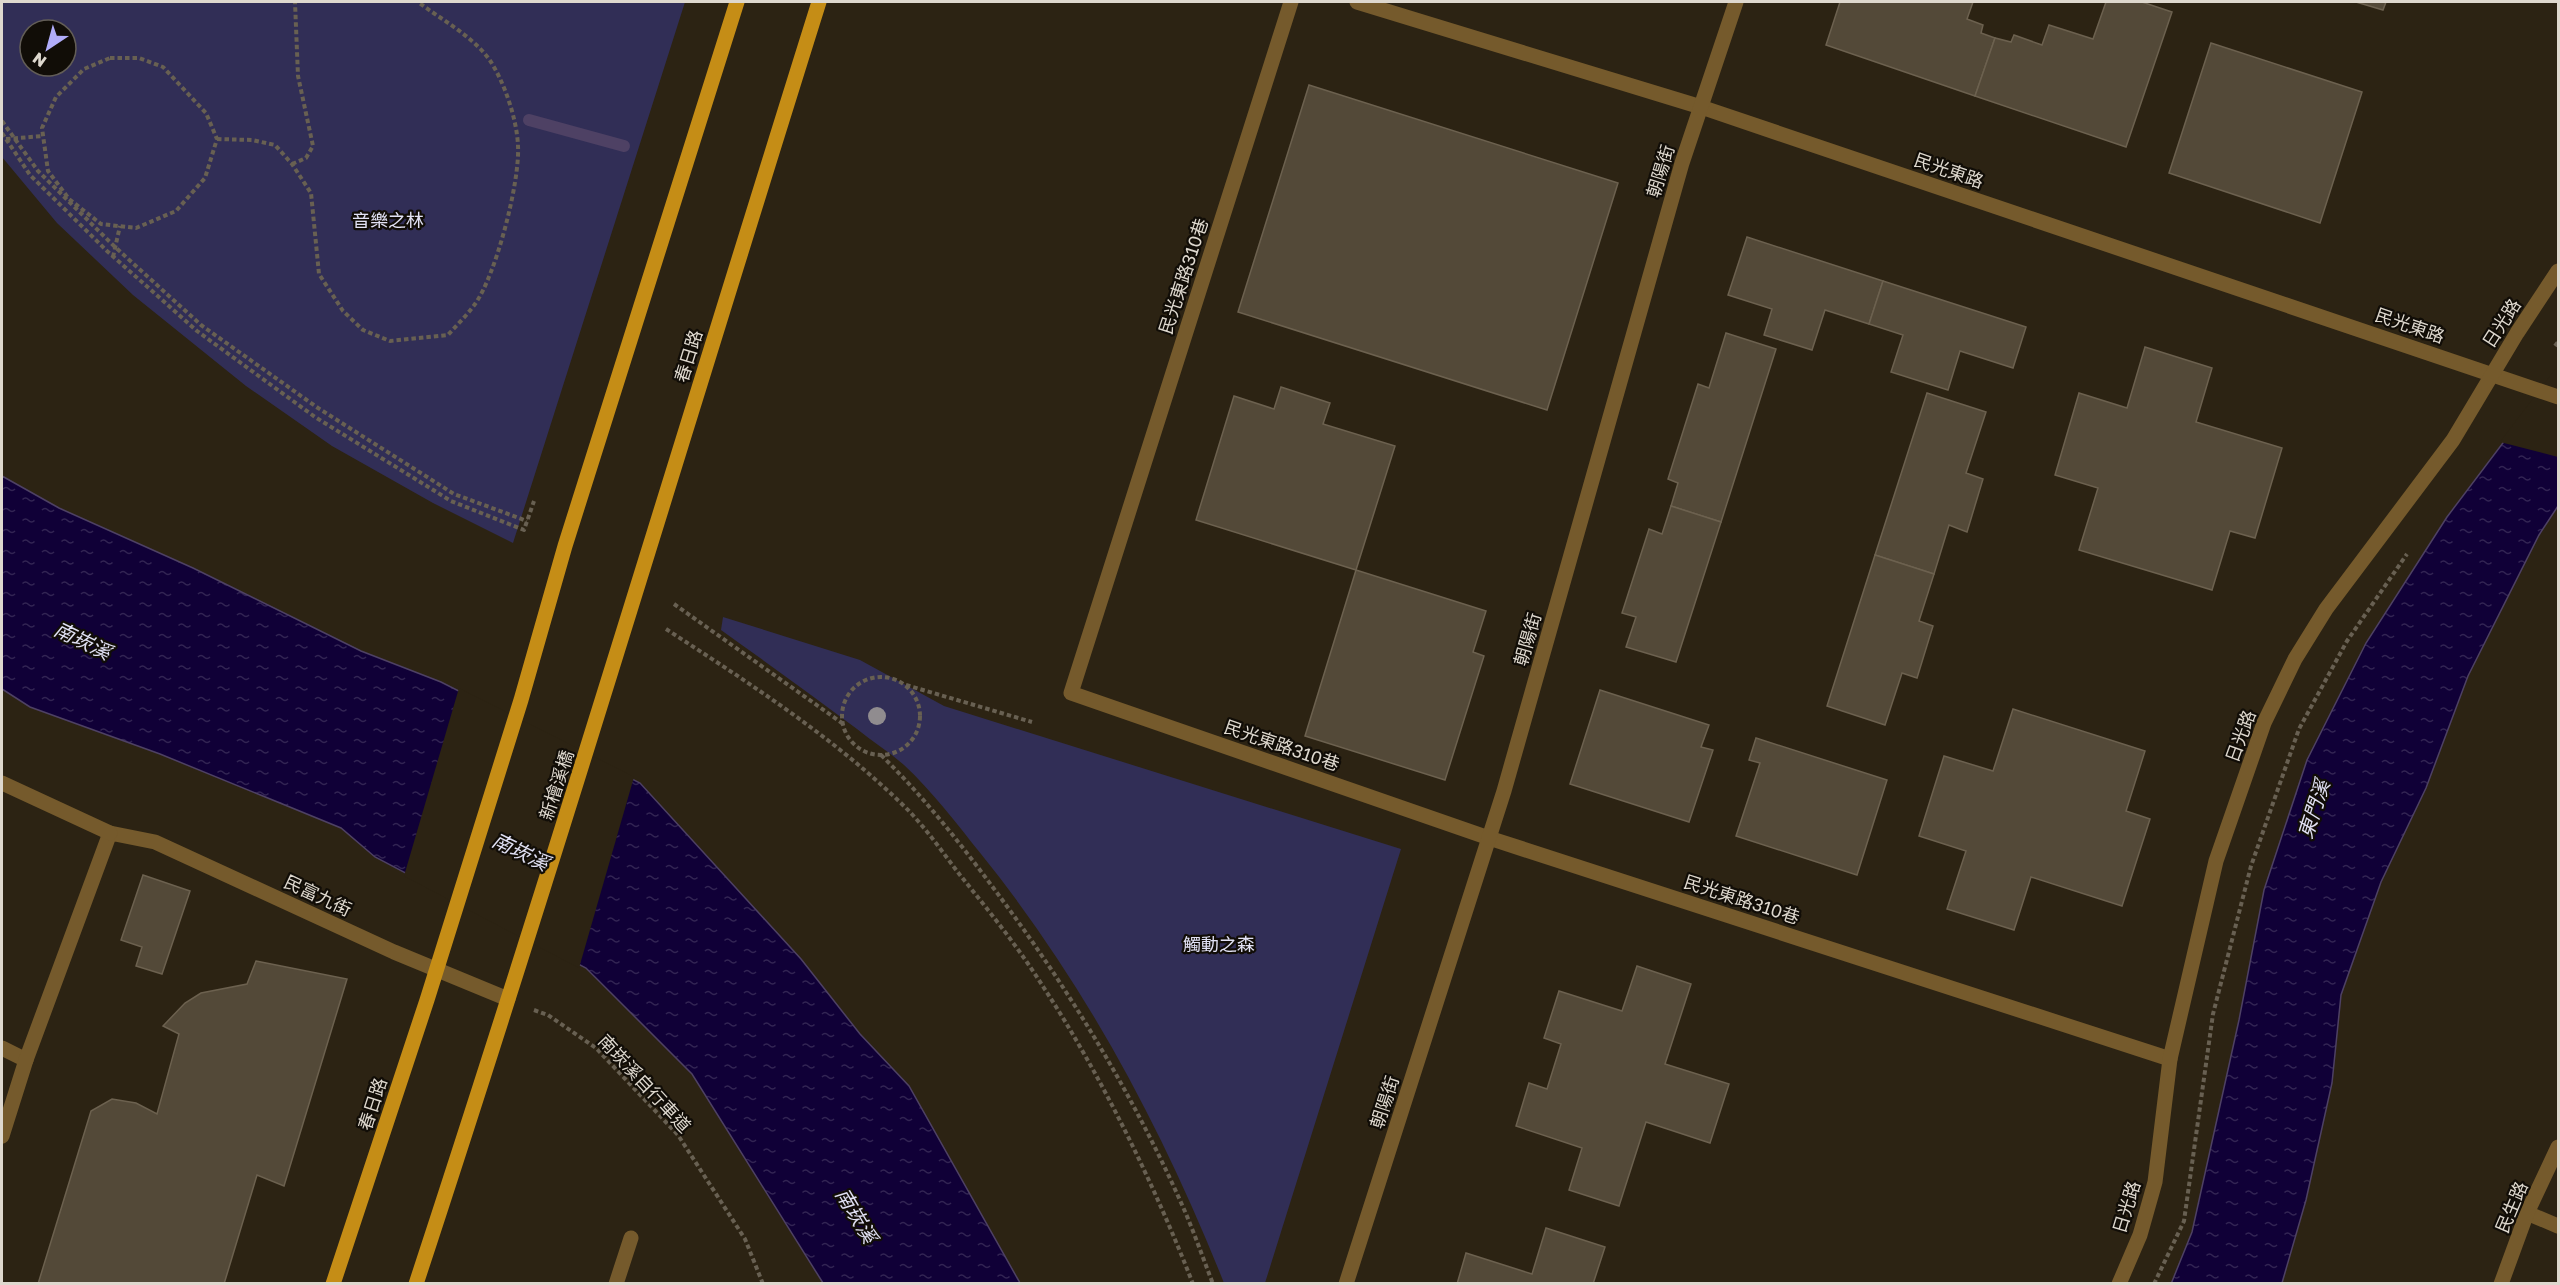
<svg xmlns="http://www.w3.org/2000/svg" width="2560" height="1285" font-family="'Golos Text','Noto Sans TC',sans-serif">
<style>
.green{fill:#312e56;fill-rule:evenodd}
.water{fill:url(#water-ripples);stroke:#4e4164;stroke-width:1.5}
.pier{fill:#2c2313}
.lines{fill:none;stroke-linecap:round;stroke-linejoin:round}
.stream{stroke:#4e4164;stroke-width:12}
.building{fill:#534938;stroke:#6c614f;stroke-width:1.5}
.path{stroke:#686052;stroke-width:4;stroke-dasharray:4.5 3;stroke-linecap:butt}
.lane{stroke:#755a2c;stroke-width:15}
.street{stroke:#755a2c;stroke-width:15}
.primary{stroke:#c58d16;stroke-width:15}
.tree{fill:#908c8f}
.labels{text-anchor:middle;dominant-baseline:central;stroke-width:4.5;stroke-linejoin:round;paint-order:stroke}
.street-label{font-size:18px;fill:#ded8ce;stroke:#110d07}
.park-label{font-size:18px;fill:#e2e2f5;stroke:#110d07}
.water-label{font-size:20px;font-style:italic;fill:#e0e0f3;stroke:#110d07}
</style>
<defs>
<pattern id="water-ripples" width="26" height="14" patternUnits="userSpaceOnUse" patternTransform="scale(1.5)"><rect width="26" height="14" fill="#100037"/><path d="M2 4q2-2 4 0t4 0M15 11q2-2 4 0t4 0" fill="none" stroke="#322453"/></pattern>
</defs>
<rect width="100%" height="100%" fill="#2c2313"/>
<!-- green -->
<g class="green">
<path d="M2,2H685L513,543L433,503L332,446L246,386L133,295L57,223L2,157ZM30,30H66V66H30Z"/>
<path d="M723,617L860,660L944,706L1401,849L1265,1283H1224C1163,1130 1085,983 981,854C957,824 932,791 904,765C889,752 872,741 857,729C812,695 767,663 721,630Z"/>
</g>
<!-- water -->
<g class="water">
<path d="M2558,370V506L2539,535L2468,676L2426,788L2381,882L2341,995L2332,1083L2306,1200L2282,1283L2171,1284L2192,1232L2239,1020L2264,890L2307,760L2366,643L2447,517Z"/>
<path d="M2,476L59,508L193,568L361,651L441,682L640,783L801,959L860,1034L909,1086L1020,1283H823L692,1074L586,968L375,857L341,828L160,754L30,707L2,689Z"/>
</g>
<!-- pier -->
<g class="pier">
<path d="M2558,367V457L2500,442L2556,368Z"/>
<path d="M459,688L634,777L579,968L404,876Z"/>
</g>
<g class="lines">
<!-- stream -->
<path class="stream" d="M529,120L624,146"/>
</g>
<!-- building -->
<g class="building">
<path d="M1840,2H1973L1967,19L1983,25L1981,33L1995,38L1975,96L1826,45Z"/>
<path d="M2106,2H2142L2172,12L2126,147L1975,96L1995,38L2011,42L2014,35L2042,45L2049,25L2093,39Z"/>
<path d="M2356,2H2386L2383,10Z"/>
<path d="M2211,43L2362,92L2320,223L2169,173Z"/>
<path d="M1309,85L1618,183L1547,410L1238,312Z"/>
<path d="M1747,237L1883,281L1869,324L1825,310L1812,350L1764,335L1772,309L1728,295Z"/>
<path d="M1883,281L2026,327L2013,368L1960,351L1948,390L1891,372L1903,335L1869,324Z"/>
<path d="M1726,333L1776,349L1721,522L1671,506L1678,483L1668,479L1698,384L1709,388Z"/>
<path d="M2145,347L2212,368L2196,422L2282,448L2255,538L2230,531L2212,590L2079,550L2098,488L2055,475L2079,393L2127,408Z"/>
<path d="M1281,387L1330,403L1323,424L1395,446L1356,570L1196,520L1234,396L1274,409Z"/>
<path d="M1927,393L1986,412L1966,473L1983,479L1967,532L1949,525L1934,574L1875,555Z"/>
<path d="M1671,506L1721,522L1676,662L1626,647L1636,617L1622,613L1649,529L1662,534Z"/>
<path d="M1875,555L1934,574L1919,621L1933,626L1917,678L1902,673L1885,725L1827,706Z"/>
<path d="M1356,570L1486,611L1473,652L1484,656L1445,780L1305,736Z"/>
<path d="M1600,690L1709,725L1701,747L1713,750L1689,822L1570,784Z"/>
<path d="M2013,709L2145,751L2126,811L2150,819L2122,906L2031,877L2014,930L1947,909L1966,851L1919,836L1944,756L1993,771Z"/>
<path d="M1756,738L1887,780L1857,875L1736,836L1760,763L1749,760Z"/>
<path d="M143,875L190,891L162,974L136,966L142,947L121,940Z"/>
<path d="M256,961L347,979L284,1186L257,1175L224,1284H38L91,1111L112,1099L136,1103L157,1114L179,1034L163,1026L185,1003L201,993L247,984Z"/>
<path d="M1637,966L1691,984L1665,1064L1729,1084L1710,1143L1646,1122L1619,1206L1569,1190L1582,1148L1516,1126L1529,1083L1547,1089L1561,1044L1544,1038L1559,991L1622,1011Z"/>
<path d="M1546,1228L1605,1247L1593,1284H1457L1466,1253L1532,1274Z"/>
</g>
<g class="lines">
<!-- path -->
<g class="path">
<path d="M110,58H139L163,67L206,113L217,139L205,178L176,211L136,228L101,224L69,199L48,171L42,128L56,97L84,69Z"/>
<path d="M2,121L38,171L115,247L201,325L318,408L454,494L527,521"/>
<path d="M2,133L30,175L107,251L197,331L315,417L451,501L524,530L534,501"/>
<path d="M6,139L43,136"/>
<path d="M217,139L252,140L275,145L292,164L311,193L319,274L343,311L363,330L390,341L448,335C457,325 467,315 475,304C496,275 520,182 518,146C517,119 504,81 489,59C471,35 442,20 418,2"/>
<path d="M292,164L306,158L313,146L298,76L295,2"/>
<path d="M113,257L120,226"/>
<path d="M2555,346L2558,342"/>
<path d="M674,604L842,723"/>
<path d="M666,629C749,683 835,738 906,808C926,828 943,853 960,875C989,911 1019,948 1044,988C1101,1075 1155,1186 1193,1284"/>
<circle cx="881" cy="716" r="39"/>
<path d="M906,685L1032,722"/>
<path d="M881,755C928,801 967,852 1006,905C1075,999 1136,1101 1183,1207C1194,1232 1203,1258 1213,1284"/>
<path d="M534,1010L548,1015L596,1048L678,1135L745,1239L763,1284"/>
<path d="M2154,1284L2184,1221L2213,1014L2251,866L2299,729L2347,641L2407,554"/>
</g>
<!-- lane -->
<g class="lane">
<path d="M2,1048L26,1060"/>
<path d="M2,1136L26,1060L110,833L155,842L394,952L508,999"/>
<path d="M616,1284L631,1238"/>
</g>
<!-- street -->
<g class="street">
<path d="M1291,2L1071,693L1489,838L2170,1059"/>
<path d="M1357,2L1701,107L2558,397"/>
<path d="M2,783L110,833"/>
<path d="M2527,1213L2558,1226"/>
<path d="M1346,1284L1504,791L1682,163L1736,2"/>
<path d="M2119,1284L2140,1235L2155,1182L2170,1059L2216,861L2264,723L2295,659L2326,609L2453,440L2517,333L2558,271"/>
<path d="M2501,1284L2527,1213L2558,1147"/>
</g>
<!-- primary -->
<g class="primary">
<path d="M333,1284L427,1000L521,700L565,546L737,2"/>
<path d="M416,1284C556,858 685,429 819,2"/>
</g>
</g>
<!-- trees -->
<circle class="tree" cx="877" cy="716" r="9"/>
<g class="labels">
<!-- street labels -->
<g class="street-label">
<text transform="translate(1949 170) rotate(19)">民光東路</text>
<text transform="translate(1660 171) rotate(-73)">朝陽街</text>
<text transform="translate(1183 276) rotate(-72)">民光東路310巷</text>
<text transform="translate(2501 323) rotate(-57)">日光路</text>
<text transform="translate(2410 325) rotate(19)">民光東路</text>
<text transform="translate(688 356) rotate(-73)">春日路</text>
<text transform="translate(1527 639) rotate(-74)">朝陽街</text>
<text transform="translate(2240 736) rotate(-70)">日光路</text>
<text transform="translate(1282 745) rotate(19)">民光東路310巷</text>
<text transform="translate(556 785) rotate(-72)">新檜溪橋</text>
<text transform="translate(318 895) rotate(25)">民富九街</text>
<text transform="translate(1742 899) rotate(18)">民光東路310巷</text>
<text transform="translate(645 1083) rotate(47)">南崁溪自行車道</text>
<text transform="translate(1384 1102) rotate(-72)">朝陽街</text>
<text transform="translate(372 1104) rotate(-72)">春日路</text>
<text transform="translate(2126 1207) rotate(-73)">日光路</text>
<text transform="translate(2511 1207) rotate(-67)">民生路</text>
</g>
<!-- park labels -->
<g class="park-label">
<text x="388" y="220">音樂之林</text>
<text x="1219" y="944">觸動之森</text>
</g>
<!-- water labels -->
<g class="water-label">
<text transform="translate(83 640) rotate(26)">南崁溪</text>
<text transform="translate(2313 809) rotate(-72)">東門溪</text>
<text transform="translate(521 851) rotate(26)">南崁溪</text>
<text transform="translate(857 1215) rotate(59)">南崁溪</text>
</g>
</g>
<!-- border -->
<rect width="2560" height="1285" fill="none" stroke="#ded8ce" stroke-width="6"/>
<!-- north arrow -->
<g transform="translate(48 48) rotate(216)"><circle r="28" fill="#110d07" stroke="#635e57" stroke-width="1.5"/>
<path d="M0-4.5L10 22L0 15L-10 22Z" fill="#b1adfa"/>
<text y="-9" font-size="16" font-weight="bold" text-anchor="middle" fill="#ded8ce">N</text>
</g>
</svg>
